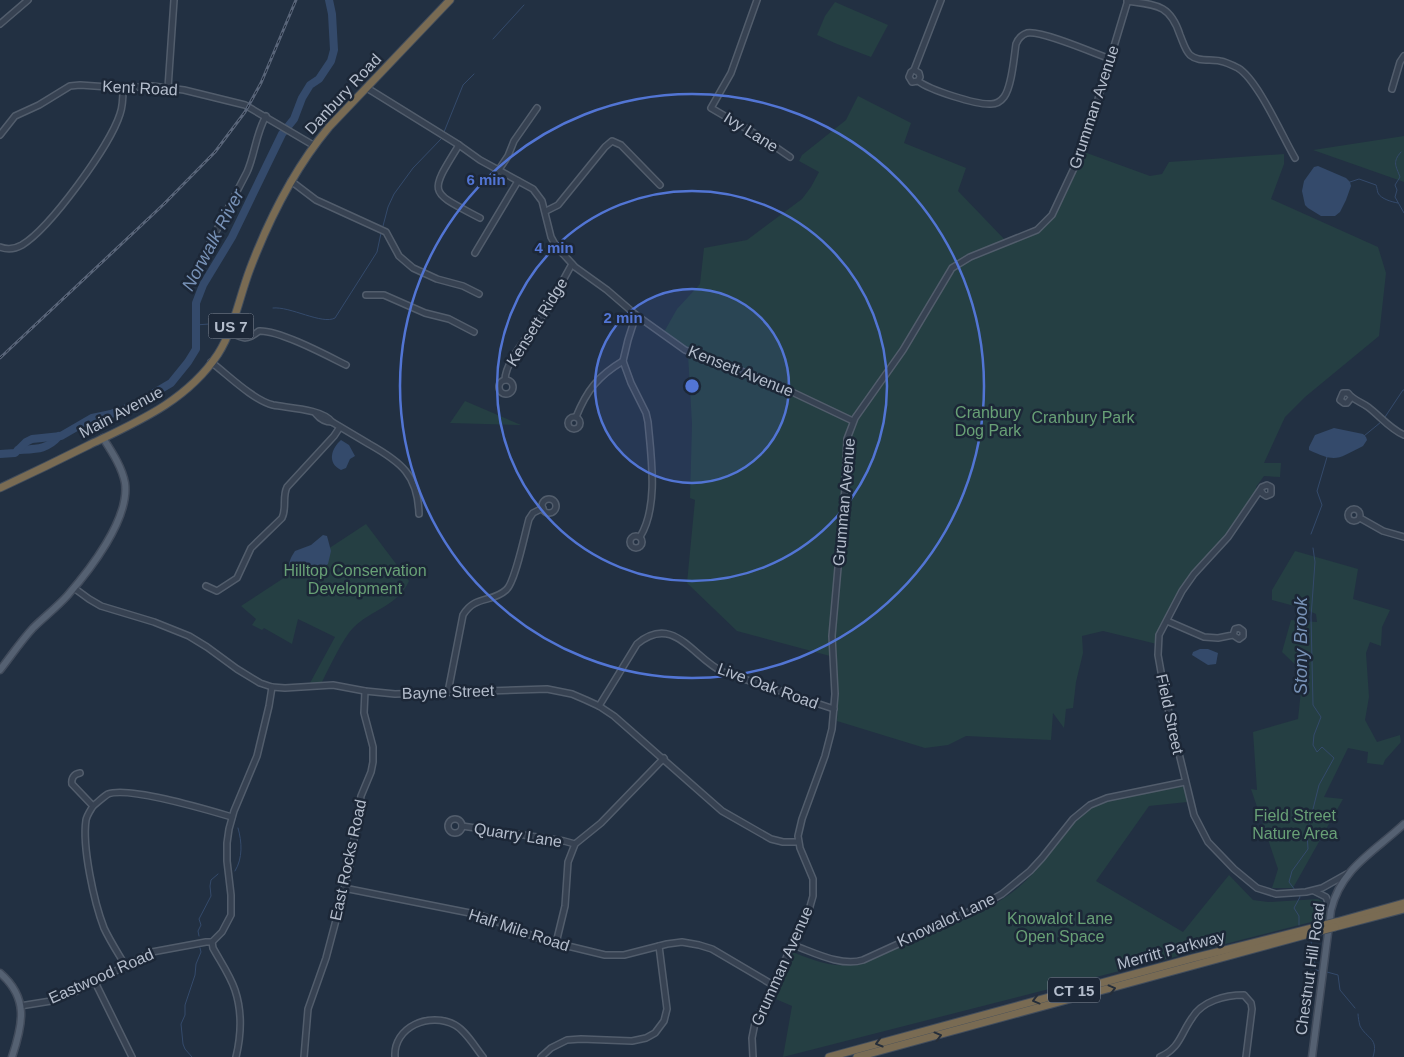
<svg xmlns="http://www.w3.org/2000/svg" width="1404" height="1057" font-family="Arial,sans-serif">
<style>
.green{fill:#253f43}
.water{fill:#344a6b}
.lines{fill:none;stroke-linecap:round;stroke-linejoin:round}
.stream{stroke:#344a6b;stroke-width:1}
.river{stroke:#344a6b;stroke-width:8}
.minor-casing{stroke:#525d6c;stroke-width:8}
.major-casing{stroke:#414b5b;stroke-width:9}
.highway-casing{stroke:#424d5c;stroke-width:9}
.minor{stroke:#374252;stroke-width:5}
.major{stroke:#556172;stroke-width:6}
.highway{stroke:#796b53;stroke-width:7}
.rail-casing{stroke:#596579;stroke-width:3}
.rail{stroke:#1c2737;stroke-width:1;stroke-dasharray:4;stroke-linecap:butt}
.highway-bridge-casing{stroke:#424d5c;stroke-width:9;stroke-linecap:butt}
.highway-bridge{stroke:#796b53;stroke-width:7}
.oneway{stroke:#252e3a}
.ring{fill:none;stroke:#5275d4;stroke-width:2.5}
.labels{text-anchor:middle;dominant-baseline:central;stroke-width:5;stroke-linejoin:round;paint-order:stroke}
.shield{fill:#1c2737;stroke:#86909f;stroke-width:1}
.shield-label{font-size:15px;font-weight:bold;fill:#b4bdcc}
.street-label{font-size:16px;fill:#b4bdcc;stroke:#1c2737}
.park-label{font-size:16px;fill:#68a076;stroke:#1c2737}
.water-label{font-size:18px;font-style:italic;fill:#7892b7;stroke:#1c2737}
.centre{fill:#5275d4;stroke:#1c2737;stroke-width:2.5}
.ring-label{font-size:15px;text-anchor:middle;font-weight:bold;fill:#5275d4;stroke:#1c2737;stroke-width:5;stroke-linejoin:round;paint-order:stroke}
</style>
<rect width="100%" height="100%" fill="#223042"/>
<!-- green -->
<g class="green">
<path d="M835,2L888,25L871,57L837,44L817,35L825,16Z"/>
<path d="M858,96L911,123L904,143L966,168L958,191L1006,241L963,258L949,267L922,318L927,316C935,301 942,280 954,269C978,249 1028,245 1048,224C1064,206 1074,174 1084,152L1150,176L1162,174L1169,162L1284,154V164L1271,199L1378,247L1386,273L1379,336L1305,397L1285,417L1264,463H1281L1280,477L1264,476L1256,487L1257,490C1246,508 1234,525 1221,540C1211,552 1199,562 1190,574C1179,588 1161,628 1161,645L1103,631L1082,636L1083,653L1076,682L1073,708L1066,709L1064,728L1053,713L1051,740L966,736L948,745L925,748L837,721L838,701L834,642L847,491L831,624L830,656L737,631L687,583L695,500L690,498L692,424L688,355L751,377L774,381L693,351L664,332L677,309L700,284L704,248L747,240L802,199L811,187L819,172L799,161L802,155L846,120Z"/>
<path d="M1404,136V182L1313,150Z"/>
<path d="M465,401L521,425L450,423Z"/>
<path d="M366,524L409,581C398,606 371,610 354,627C344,636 328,670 321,684L310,683L335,637L298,619L292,644L264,628L262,630L252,625L256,619L241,606Z"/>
<path d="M1295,551L1358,569L1353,599L1390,610L1382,627L1381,646L1370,642L1366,653L1369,697L1365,720L1377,742L1400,735L1401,742L1385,760L1383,765L1367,763L1368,752L1348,748L1324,797L1343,799L1293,888H1272L1278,869L1251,789L1257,790L1253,732L1298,719L1303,672L1282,652L1291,620L1317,622L1316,614L1302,608L1272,600V590Z"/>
<path d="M1184,786L1187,802L1149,806L1096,881L1183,932L1229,875L1253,900L1268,902L1318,899L1323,902L1327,918L783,1057L792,1006L764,994L790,951C808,958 828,967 848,965C867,963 885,953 902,946C941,929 987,914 1020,886C1036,872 1048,856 1060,840C1067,831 1073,821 1082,814C1105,796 1155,791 1184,786Z"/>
</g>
<!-- water -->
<g class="water">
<path d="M1318,166L1346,178L1350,182L1351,186L1346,200L1340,212L1335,216H1321L1308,208L1305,205L1302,191L1304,181L1314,167Z"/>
<path d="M1334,428L1363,434L1366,437L1367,440L1363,446C1337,459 1337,463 1309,450V447L1315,435Z"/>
<path d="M341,440L349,445L355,456L350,459L346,468L341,470C327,463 331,449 341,440Z"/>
<path d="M323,535L327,536L331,551L328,564C313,575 275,580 295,551L311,545Z"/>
<path d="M1200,649H1208L1218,653L1216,664L1208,665L1192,655L1193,652Z"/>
</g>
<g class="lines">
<!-- stream -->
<g class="stream">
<path d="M493,39L524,5"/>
<path d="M444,132L463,85L474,74"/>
<path d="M1401,152C1392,162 1396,166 1400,177L1395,185L1397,190L1395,197L1404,213"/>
<path d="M1350,182L1359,179L1376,185C1377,187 1377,190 1378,193C1381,199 1392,202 1398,203"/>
<path d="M383,226L388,207L394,194L413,168L441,139"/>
<path d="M273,308C290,306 322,325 335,318L377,252L381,233"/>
<path d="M196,325L209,324"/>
<path d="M1385,417L1403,390H1404"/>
<path d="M1364,436L1381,422"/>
<path d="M1311,534L1322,505L1317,491L1327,457"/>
<path d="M235,871C243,858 242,842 238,828"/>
<path d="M1295,890L1289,882L1292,871L1308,849L1307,833L1319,785L1334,758L1322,747L1317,752L1313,745L1314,735L1321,717L1313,705L1311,617L1315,562L1313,548"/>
<path d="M1299,895L1300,897L1294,908L1299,916V925"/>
<path d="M199,936L198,931L201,925L199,919L211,896L210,886L211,880L218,874"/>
<path d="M1309,939L1311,941L1316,970L1320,971"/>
<path d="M1327,972L1338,975L1340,990L1355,1008"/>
<path d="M1358,1014C1358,1017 1359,1022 1360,1026C1367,1039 1379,1038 1373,1057"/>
<path d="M192,1057L185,1049L183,1044L181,1024L185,1015V1005L195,975L196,964L201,952L200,948"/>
</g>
<!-- river -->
<g class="river">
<path d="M18,450C36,449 47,450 59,436"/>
<path d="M0,454L15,453L26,442L32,439L61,436L92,418L111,414L132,406L171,383L188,362L196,349V303L203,285L232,237L282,134L294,119L302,98L310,85L319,79L331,61L334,50L332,14L329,0"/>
</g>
<!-- minor casing -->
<g class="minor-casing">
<g id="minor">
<path d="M757,0L731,73L711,108L764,139L790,157"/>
<path d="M1127,1C1156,5 1170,4 1180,35C1183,42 1185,50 1190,55C1198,62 1210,59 1220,61C1226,62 1232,65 1238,68C1258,80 1282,136 1295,158"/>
<path d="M0,24L28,0"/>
<path d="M914,70L941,0"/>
<path d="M918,81L920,77L919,73L914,70L911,72L909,77L912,82L918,81C930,90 976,105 991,104C996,104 1001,101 1004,97C1012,86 1014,57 1016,44C1018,39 1021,35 1027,33C1041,30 1094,53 1110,59"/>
<path d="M168,88L174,0"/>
<path d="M367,88L459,145L480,160L533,189L542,201L551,237L557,248L565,256L575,267L607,290L636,315L685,350L771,382L853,421"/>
<path d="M1392,89L1400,62L1404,56"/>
<path d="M0,135L15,116L39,105L70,86L80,85L123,88L152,86L184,90L245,105L313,145"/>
<path d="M459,145C428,195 429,191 480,218"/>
<path d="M498,171L508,156L514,141L537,108"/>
<path d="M291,181L316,200L386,232L399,256L413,268L437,279L463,286L479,294"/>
<path d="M546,211L558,205L605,147L612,141L621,145L660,185"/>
<path d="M0,247C8,250 15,249 22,245C50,228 110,146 120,114C123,106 123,97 123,88"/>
<path d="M475,253L518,181"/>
<path d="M197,268L247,172C255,154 256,133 266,116"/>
<path d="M366,295H384L425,313L449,319L474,332"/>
<path d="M636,315L628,340L623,361L631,383L646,413L648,422C651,456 659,506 640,537"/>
<path d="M229,332C244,339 246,341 259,331C279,330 326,355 346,365"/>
<path d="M211,362C228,375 253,400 273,405C288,408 323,409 332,422"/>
<path d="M505,380C505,360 535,328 546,311C555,296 563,280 572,264"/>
<circle cx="506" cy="387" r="7"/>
<path d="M1351,398L1347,403H1344L1340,400L1343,393H1348C1353,400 1361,402 1368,407C1380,416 1390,429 1404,435"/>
<path d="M316,414C320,419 325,422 332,422C344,429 357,437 369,444C401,462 418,475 419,514"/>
<circle cx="574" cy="423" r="6"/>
<path d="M576,417C587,390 598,376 623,361"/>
<path d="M1261,491L1263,494L1266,496L1271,494V487L1267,485L1262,487L1228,537L1194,574L1182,591L1159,635L1158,655L1166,700L1194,815L1208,842L1234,869L1257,888L1276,894L1306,892L1322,888L1347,874"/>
<circle cx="549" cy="506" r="7"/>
<circle cx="1354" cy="515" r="6"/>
<path d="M1360,518L1383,531L1404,537"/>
<circle cx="636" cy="542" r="6"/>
<path d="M206,586L217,591L237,578L251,548L282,518C287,508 282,497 287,487L334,436L340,427"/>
<path d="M74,588L89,599L101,606L154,622L189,636L207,647L237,669L260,683L272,687L285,688L333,685L365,691L395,694L547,689L572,694L586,700L599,706L614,716L722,811L771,839L783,842H798"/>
<path d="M1167,621L1204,637L1218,638L1233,635L1239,639L1243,636V631L1239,628L1235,629L1233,635"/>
<path d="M448,692L463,615C475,595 492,603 506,590C515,583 525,533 529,519L533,513L543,508"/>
<path d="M599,706L637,644C674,613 693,658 723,672L834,709"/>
<path d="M80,773C74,774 71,778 72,784L93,806C90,811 87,815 86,820C82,847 94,902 104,928C110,941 118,953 125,965"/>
<path d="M93,806C97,803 103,797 108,794C129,786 208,810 232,817"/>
<circle cx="455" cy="826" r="7"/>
<path d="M462,826L564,841L575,844"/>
<path d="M344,888L480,915L543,940L605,955H624L667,944L682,942L699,945L712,949L773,985"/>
<path d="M1314,891L1326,897L1331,910"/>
<path d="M212,942L222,932L231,915V895L227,861V843L229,829L234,811L257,756L269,706L272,687"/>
<path d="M212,942L213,948C220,961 230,975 235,990C242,1011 241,1036 236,1057"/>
<path d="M556,943L565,906L568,862L575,844L601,823L664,758"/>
<path d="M793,945C813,952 841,967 863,960L975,909L1002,894L1030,871L1042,858L1073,819L1090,805L1107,798L1185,782"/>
<path d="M95,982L132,1057"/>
<path d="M20,1006L51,1001L77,991L152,952L206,942H212"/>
<path d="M304,1057L308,1009L326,958L349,871L361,796L371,772L373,762V747L364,713L365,691"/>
<path d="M395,1057C393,1027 430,1011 455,1025C466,1031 475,1047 483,1057"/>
<path d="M541,1057L551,1048L567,1040L581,1039L632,1041L646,1038L655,1033L664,1021L667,1009L659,946"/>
<path d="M753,1057L752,1038L755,1023L809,910L813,896V879L800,848L798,836L802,819L825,756L832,729L835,694L832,636L845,488L847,439L855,418L903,350L952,268L970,257L1037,230L1052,215L1083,149L1128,0"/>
<path d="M1160,1057C1180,1048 1180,1035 1192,1018C1202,1001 1225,995 1244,995L1251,1003L1252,1009L1246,1057"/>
</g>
</g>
<!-- major casing -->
<g class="major-casing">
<g id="major">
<path d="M0,670C11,656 21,641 33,628C44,617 56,608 67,596C89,571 130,519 125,483C122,467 112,452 103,438"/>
<path d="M0,973C29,998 23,1024 12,1057"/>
<path d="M1312,1057L1331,910C1341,868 1374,852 1404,824"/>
</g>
</g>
<!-- highway casing -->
<g class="highway-casing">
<g id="highway">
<path d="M0,488C30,474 59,460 89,445C137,422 187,401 218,354C234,329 239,298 250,269C269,219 294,169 329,127L450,0"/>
<path d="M1336,922L1404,903"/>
<path d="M1335,927L1404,909"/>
<path d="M829,1057L1193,958L1320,926"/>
<path d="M857,1057L1320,931"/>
</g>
</g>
<!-- minor -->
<use href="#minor" class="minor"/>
<!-- major -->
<use href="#major" class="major"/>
<!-- highway -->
<use href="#highway" class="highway"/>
<!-- rail casing -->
<g class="rail-casing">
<path id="rail" d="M0,358L164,204L215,152L245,112L261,83L296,0"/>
</g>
<!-- rail -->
<use href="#rail" class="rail"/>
<!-- highway-bridge casing -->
<g class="highway-bridge-casing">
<g id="highway-bridge">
<path d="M1320,926L1336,922"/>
<path d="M1320,931L1335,927"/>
</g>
</g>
<!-- highway-bridge -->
<use href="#highway-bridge" class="highway-bridge"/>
</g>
<!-- one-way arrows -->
<defs><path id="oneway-chevron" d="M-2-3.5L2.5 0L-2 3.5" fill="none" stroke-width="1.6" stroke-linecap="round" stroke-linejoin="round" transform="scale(1.25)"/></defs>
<g class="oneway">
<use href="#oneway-chevron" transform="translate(1112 989) rotate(-15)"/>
<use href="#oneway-chevron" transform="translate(1036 1000) rotate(165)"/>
<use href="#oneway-chevron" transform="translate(938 1036) rotate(-15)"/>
<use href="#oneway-chevron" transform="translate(879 1043) rotate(164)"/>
</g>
<!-- distance rings -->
<circle cx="692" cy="386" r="97" fill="#5275d4" fill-opacity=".12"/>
<g class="ring">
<circle cx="692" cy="386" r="97"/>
<circle cx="692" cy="386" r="195"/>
<circle cx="692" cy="386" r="292"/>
</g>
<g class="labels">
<!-- shield labels -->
<g class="shield">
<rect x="208.5" y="313.5" width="45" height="25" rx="4"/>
<rect x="1048" y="977.5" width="52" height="25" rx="4"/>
</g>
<g class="shield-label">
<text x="231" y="326">US 7</text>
<text x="1074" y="990">CT 15</text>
</g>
<!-- street labels -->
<g class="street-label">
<text transform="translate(140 88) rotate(3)">Kent Road</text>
<text transform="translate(343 94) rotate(-47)">Danbury Road</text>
<text transform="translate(1094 107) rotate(-72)">Grumman Avenue</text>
<text transform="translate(751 132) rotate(32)">Ivy Lane</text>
<text transform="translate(537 322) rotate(-58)">Kensett Ridge</text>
<text transform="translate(741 371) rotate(22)">Kensett Avenue</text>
<text transform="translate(121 412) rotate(-28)">Main Avenue</text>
<text transform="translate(844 502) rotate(-85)">Grumman Avenue</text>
<text transform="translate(768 686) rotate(20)">Live Oak Road</text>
<text transform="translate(448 692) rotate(-2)">Bayne Street</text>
<text transform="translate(1170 714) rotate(78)">Field Street</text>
<text transform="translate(518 835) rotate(9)">Quarry Lane</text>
<text transform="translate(348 860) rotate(-78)">East Rocks Road</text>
<text transform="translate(946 920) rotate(-25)">Knowalot Lane</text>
<text transform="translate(519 930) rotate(18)">Half Mile Road</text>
<text transform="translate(1171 950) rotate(-15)">Merritt Parkway</text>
<text transform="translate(782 966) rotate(-66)">Grumman Avenue</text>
<text transform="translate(1310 969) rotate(-82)">Chestnut Hill Road</text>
<text transform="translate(101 976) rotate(-24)">Eastwood Road</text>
</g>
<!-- park labels -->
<g class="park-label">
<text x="988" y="412">Cranbury<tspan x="988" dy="18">Dog Park</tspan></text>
<text x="1083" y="417">Cranbury Park</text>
<text x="355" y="570">Hilltop Conservation<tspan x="355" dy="18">Development</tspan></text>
<text x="1295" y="815">Field Street<tspan x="1295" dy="18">Nature Area</tspan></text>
<text x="1060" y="918">Knowalot Lane<tspan x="1060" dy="18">Open Space</tspan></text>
</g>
<!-- water labels -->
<g class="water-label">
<text transform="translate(213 240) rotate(-62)">Norwalk River</text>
<text transform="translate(1301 646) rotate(-90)">Stony Brook</text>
</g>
</g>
<circle cx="692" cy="386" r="8" class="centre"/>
<g class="ring-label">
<text x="486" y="185">6 min</text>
<text x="554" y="253">4 min</text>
<text x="623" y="323">2 min</text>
</g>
</svg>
